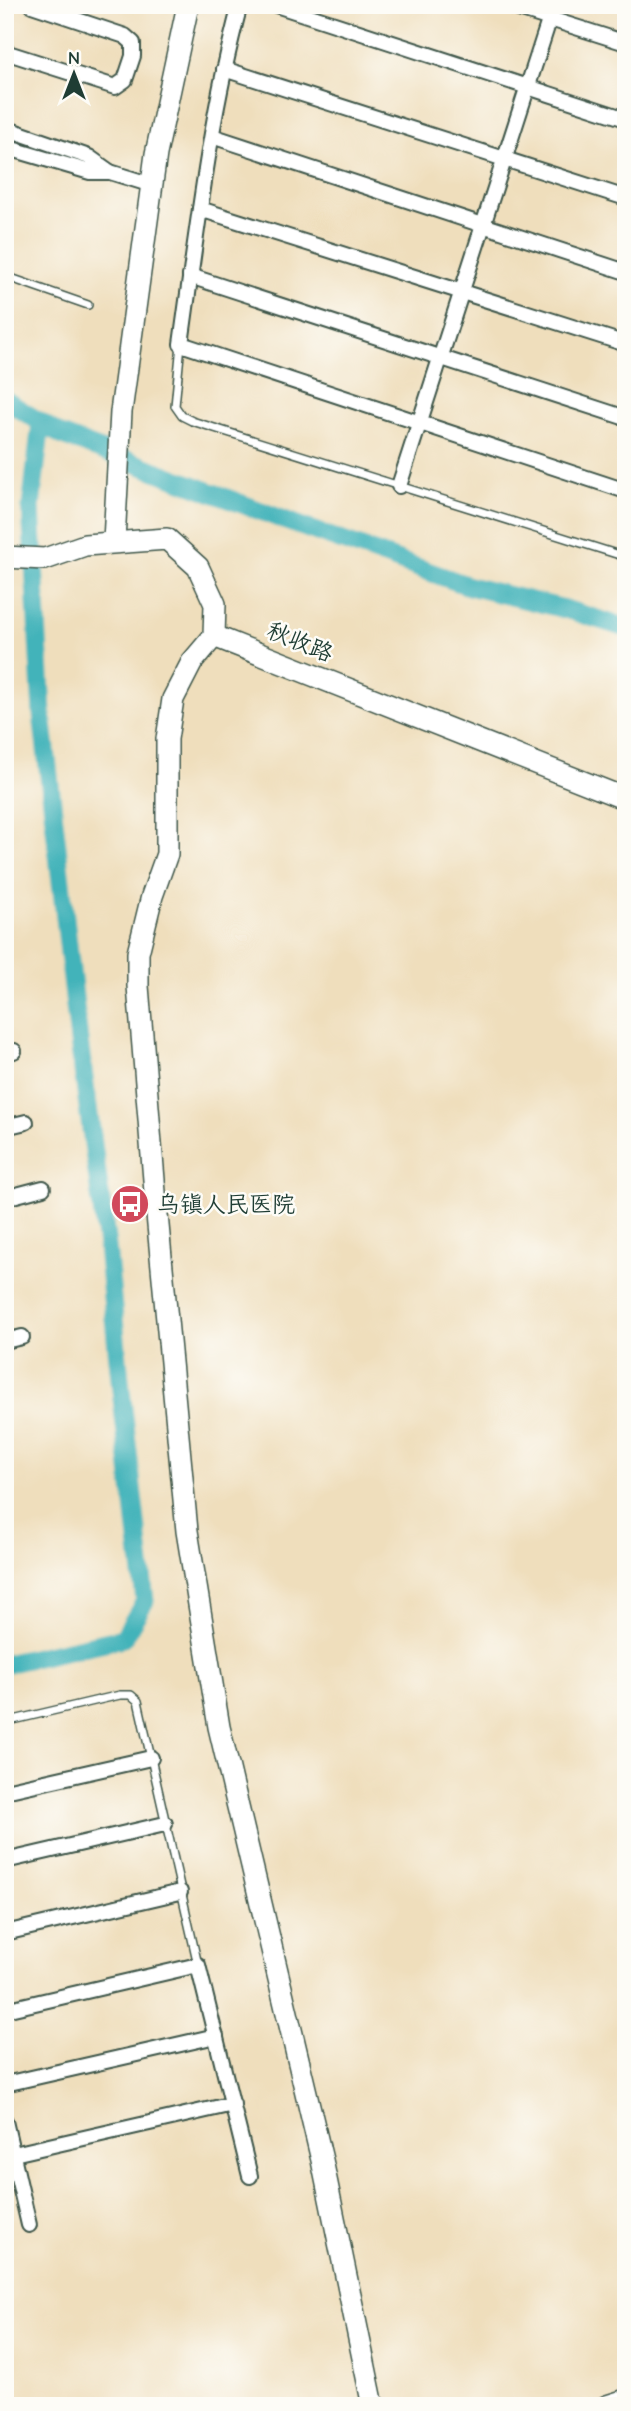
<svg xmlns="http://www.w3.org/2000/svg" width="631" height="2411" font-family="'Comic Neue','LXGW WenKai TC',sans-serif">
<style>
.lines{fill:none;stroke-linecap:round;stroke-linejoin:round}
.canal{stroke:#43b3ba;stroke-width:19}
.lane-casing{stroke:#3e5548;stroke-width:10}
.street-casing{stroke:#3e5548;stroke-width:18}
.secondary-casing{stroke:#3e5548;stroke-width:24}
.lane{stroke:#fff;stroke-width:7}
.street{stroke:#fff;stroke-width:14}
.secondary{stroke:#fff;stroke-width:21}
.labels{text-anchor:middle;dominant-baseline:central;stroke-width:5;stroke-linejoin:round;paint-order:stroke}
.street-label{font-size:23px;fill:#1f3d34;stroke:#fdfcf7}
.poi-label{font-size:23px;fill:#1f3d34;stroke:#fdfcf7;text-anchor:start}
</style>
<rect width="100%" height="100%" fill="#fdfcf7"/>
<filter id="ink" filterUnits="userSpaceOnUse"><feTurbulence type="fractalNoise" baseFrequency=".0143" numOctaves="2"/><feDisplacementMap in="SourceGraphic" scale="14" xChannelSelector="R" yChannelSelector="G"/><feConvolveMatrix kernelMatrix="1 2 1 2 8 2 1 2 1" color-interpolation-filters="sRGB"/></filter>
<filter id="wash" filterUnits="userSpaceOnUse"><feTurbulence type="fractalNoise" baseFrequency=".00686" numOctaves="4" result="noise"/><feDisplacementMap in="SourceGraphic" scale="28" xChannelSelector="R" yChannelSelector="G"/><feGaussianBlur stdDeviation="1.57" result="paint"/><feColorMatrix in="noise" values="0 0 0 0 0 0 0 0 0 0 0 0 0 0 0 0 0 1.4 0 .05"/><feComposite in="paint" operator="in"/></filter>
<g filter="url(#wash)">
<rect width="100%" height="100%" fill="#efdebc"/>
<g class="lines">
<!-- canal -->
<g class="canal">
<path d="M5,400L61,435L292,523L469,586L565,609L626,628"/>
<path d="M5,1664L123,1638L145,1601L121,1390L107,1246L79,1041L42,714L31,507L41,423"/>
</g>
</g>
</g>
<g filter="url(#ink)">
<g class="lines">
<!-- lane casing -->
<g class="lane-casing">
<g id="lane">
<path d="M5,276L88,305"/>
<path d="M181,344L175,406L182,416L192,421L626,557"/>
<path d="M5,1722L120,1695H131L138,1701L198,1965"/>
</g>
</g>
<!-- street casing -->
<g class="street-casing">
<g id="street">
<path d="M240,5C210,116 197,231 181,344L626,491"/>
<path d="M276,5L626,119"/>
<path d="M506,5L626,43"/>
<path d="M5,52L115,87L125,80L133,56V43L125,36L32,5"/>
<path d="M224,69L626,198"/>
<path d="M5,128L89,157L110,172"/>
<path d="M212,136L626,272"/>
<path d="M5,147L90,172H110L152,185"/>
<path d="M200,209L626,344"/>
<path d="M190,276L626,418"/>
<path d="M399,486L554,5"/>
<path d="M5,1053L14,1051"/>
<path d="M5,1127L26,1122"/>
<path d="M5,1198L43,1188"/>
<path d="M5,1341L22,1337"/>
<path d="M5,1791L151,1758"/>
<path d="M5,1861L165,1824"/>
<path d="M5,1933L180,1892"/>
<path d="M5,2010L198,1965L250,2176"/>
<path d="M5,2084L216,2036"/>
<path d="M5,2121L29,2225"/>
<path d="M5,2156L233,2104"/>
</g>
</g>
<!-- secondary casing -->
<g class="secondary-casing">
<g id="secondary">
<path d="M114,541L121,412L156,154L188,5"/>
<path d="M5,557L45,559L85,545L167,539L198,567L215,604L214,636"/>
<path d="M214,636L192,662L173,699L167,739V854L152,896L138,953V986L156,1204L187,1531L219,1727L322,2160L373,2406"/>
<path d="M214,636L626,799"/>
<path d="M607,2406L626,2400"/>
</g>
</g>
<!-- lane -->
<use href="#lane" class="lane"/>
<!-- street -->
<use href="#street" class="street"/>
<!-- secondary -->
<use href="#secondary" class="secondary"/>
</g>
</g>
<!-- icons -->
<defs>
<g id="bus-disc" transform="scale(2.0125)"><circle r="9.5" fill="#d1495b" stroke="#fdfcf7"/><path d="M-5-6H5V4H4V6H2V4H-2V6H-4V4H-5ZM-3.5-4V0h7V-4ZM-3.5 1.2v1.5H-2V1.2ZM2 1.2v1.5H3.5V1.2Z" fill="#fff"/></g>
</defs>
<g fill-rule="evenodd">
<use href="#bus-disc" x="130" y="1204"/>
</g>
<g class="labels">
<!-- street labels -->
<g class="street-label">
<text transform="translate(300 642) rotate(22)">秋收路</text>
</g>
<!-- poi labels -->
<g class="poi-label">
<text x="157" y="1204">乌镇人民医院</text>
</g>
</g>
<!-- margin -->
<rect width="631" height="2411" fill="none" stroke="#fdfcf7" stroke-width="28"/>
<!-- north arrow -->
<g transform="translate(74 74)" stroke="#fdfcf7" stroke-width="5" paint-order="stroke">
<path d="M0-5L12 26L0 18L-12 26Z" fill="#1f3d34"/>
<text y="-10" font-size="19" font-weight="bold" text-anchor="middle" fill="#1f3d34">N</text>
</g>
</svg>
